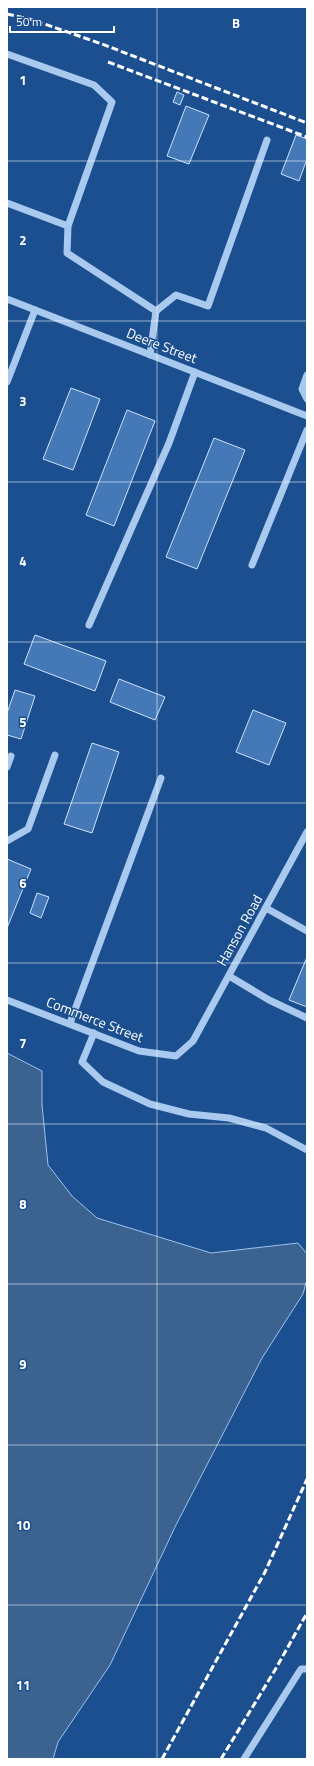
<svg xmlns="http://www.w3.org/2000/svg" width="314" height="1766" font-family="'Titillium Web',sans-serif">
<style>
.water{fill:#3c6290;stroke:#9cc4f0}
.building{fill:#4478b7;stroke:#cfe3fa}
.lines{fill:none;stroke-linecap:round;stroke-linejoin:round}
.minor{stroke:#a9c9ee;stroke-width:7}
.rail{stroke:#fff;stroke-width:3;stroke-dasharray:7 3;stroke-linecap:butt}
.grid{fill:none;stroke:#fff;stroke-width:1;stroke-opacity:0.55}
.labels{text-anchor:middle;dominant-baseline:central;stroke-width:3;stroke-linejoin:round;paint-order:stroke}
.street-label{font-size:14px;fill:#fff;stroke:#1b4f8f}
.grid-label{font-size:13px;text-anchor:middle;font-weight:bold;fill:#fff;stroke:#1b4f8f;stroke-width:3;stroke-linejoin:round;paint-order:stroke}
</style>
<rect width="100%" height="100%" fill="#1b4f8f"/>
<!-- water -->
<path class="water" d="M7,1053L42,1071V1105L48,1165L72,1196L97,1218L211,1253L298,1243L307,1254V1279L303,1294L262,1358L176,1525L110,1665L58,1742L53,1759H7Z"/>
<!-- building -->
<g class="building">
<path d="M177,92L184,95L180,105L173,102Z"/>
<path d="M186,106L209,115L189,164L167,156Z"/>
<path d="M296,135L307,139V159L299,181L281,174Z"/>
<path d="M71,388L100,399L73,470L43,459Z"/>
<path d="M127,410L155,421L114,526L86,515Z"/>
<path d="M214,438L245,450L197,569L166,557Z"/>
<path d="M35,635L106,661L95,691L24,664Z"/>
<path d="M119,679L165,697L155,720L110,702Z"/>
<path d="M15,690L35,696L21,739L7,735V713Z"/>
<path d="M253,710L286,723L269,765L236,752Z"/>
<path d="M92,743L119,752L92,833L64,824Z"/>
<path d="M7,859L31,869L7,928Z"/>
<path d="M37,893L49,897L41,918L30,913Z"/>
<path d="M307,957V1007L289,1000Z"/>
</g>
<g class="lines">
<!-- minor -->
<g class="minor">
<path d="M7,54L94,85L112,102L68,226L67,253L156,311L150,355"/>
<path d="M7,203L68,226"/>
<path d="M7,299L307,416"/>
<path d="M156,311L176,295L208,306L267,140"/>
<path d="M307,375L302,389L307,399"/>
<path d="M7,382L35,310"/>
<path d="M252,565L307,430"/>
<path d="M89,625L169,443L195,372"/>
<path d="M7,767L11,756"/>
<path d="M7,841L28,829L55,755"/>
<path d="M266,908L307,931"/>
<path d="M229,976L269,1000L307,1018"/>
<path d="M7,1000L139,1051L176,1056L193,1041L307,832"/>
<path d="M70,1023L161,778"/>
<path d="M94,1033L82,1062L103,1082L150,1104L189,1114L229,1118L266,1128L307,1150"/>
<path d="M244,1759L301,1669H307"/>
</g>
<!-- rail -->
<g class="rail">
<path d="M7,14L33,20L102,44L307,123"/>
<path d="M108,62L307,137"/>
<path d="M162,1759L265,1572L307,1479"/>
<path d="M221,1759L275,1670L307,1613"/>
</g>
</g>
<!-- grid -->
<path class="grid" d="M157,7V1759M7,161H307M7,321H307M7,482H307M7,642H307M7,803H307M7,963H307M7,1124H307M7,1284H307M7,1445H307M7,1605H307"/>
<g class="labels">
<!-- street labels -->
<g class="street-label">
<text transform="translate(162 345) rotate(21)">Deere Street</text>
<text transform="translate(239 930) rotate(-61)">Hanson Road</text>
<text transform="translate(95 1019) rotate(21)">Commerce Street</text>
</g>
</g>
<g class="grid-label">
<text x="236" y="28">B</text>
<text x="23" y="85">1</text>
<text x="23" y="245">2</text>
<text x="23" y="406">3</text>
<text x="23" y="566">4</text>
<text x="23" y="727">5</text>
<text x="23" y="888">6</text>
<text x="23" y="1048">7</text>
<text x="23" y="1209">8</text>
<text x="23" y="1369">9</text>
<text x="23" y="1530">10</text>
<text x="23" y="1690">11</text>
</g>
<!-- border -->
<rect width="314" height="1766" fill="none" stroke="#ffffff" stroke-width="16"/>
<!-- scale -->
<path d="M10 26v6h104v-6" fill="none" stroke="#ffffff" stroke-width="2"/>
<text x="16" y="26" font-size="12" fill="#ffffff" stroke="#1b4f8f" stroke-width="3" paint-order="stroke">50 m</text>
</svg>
